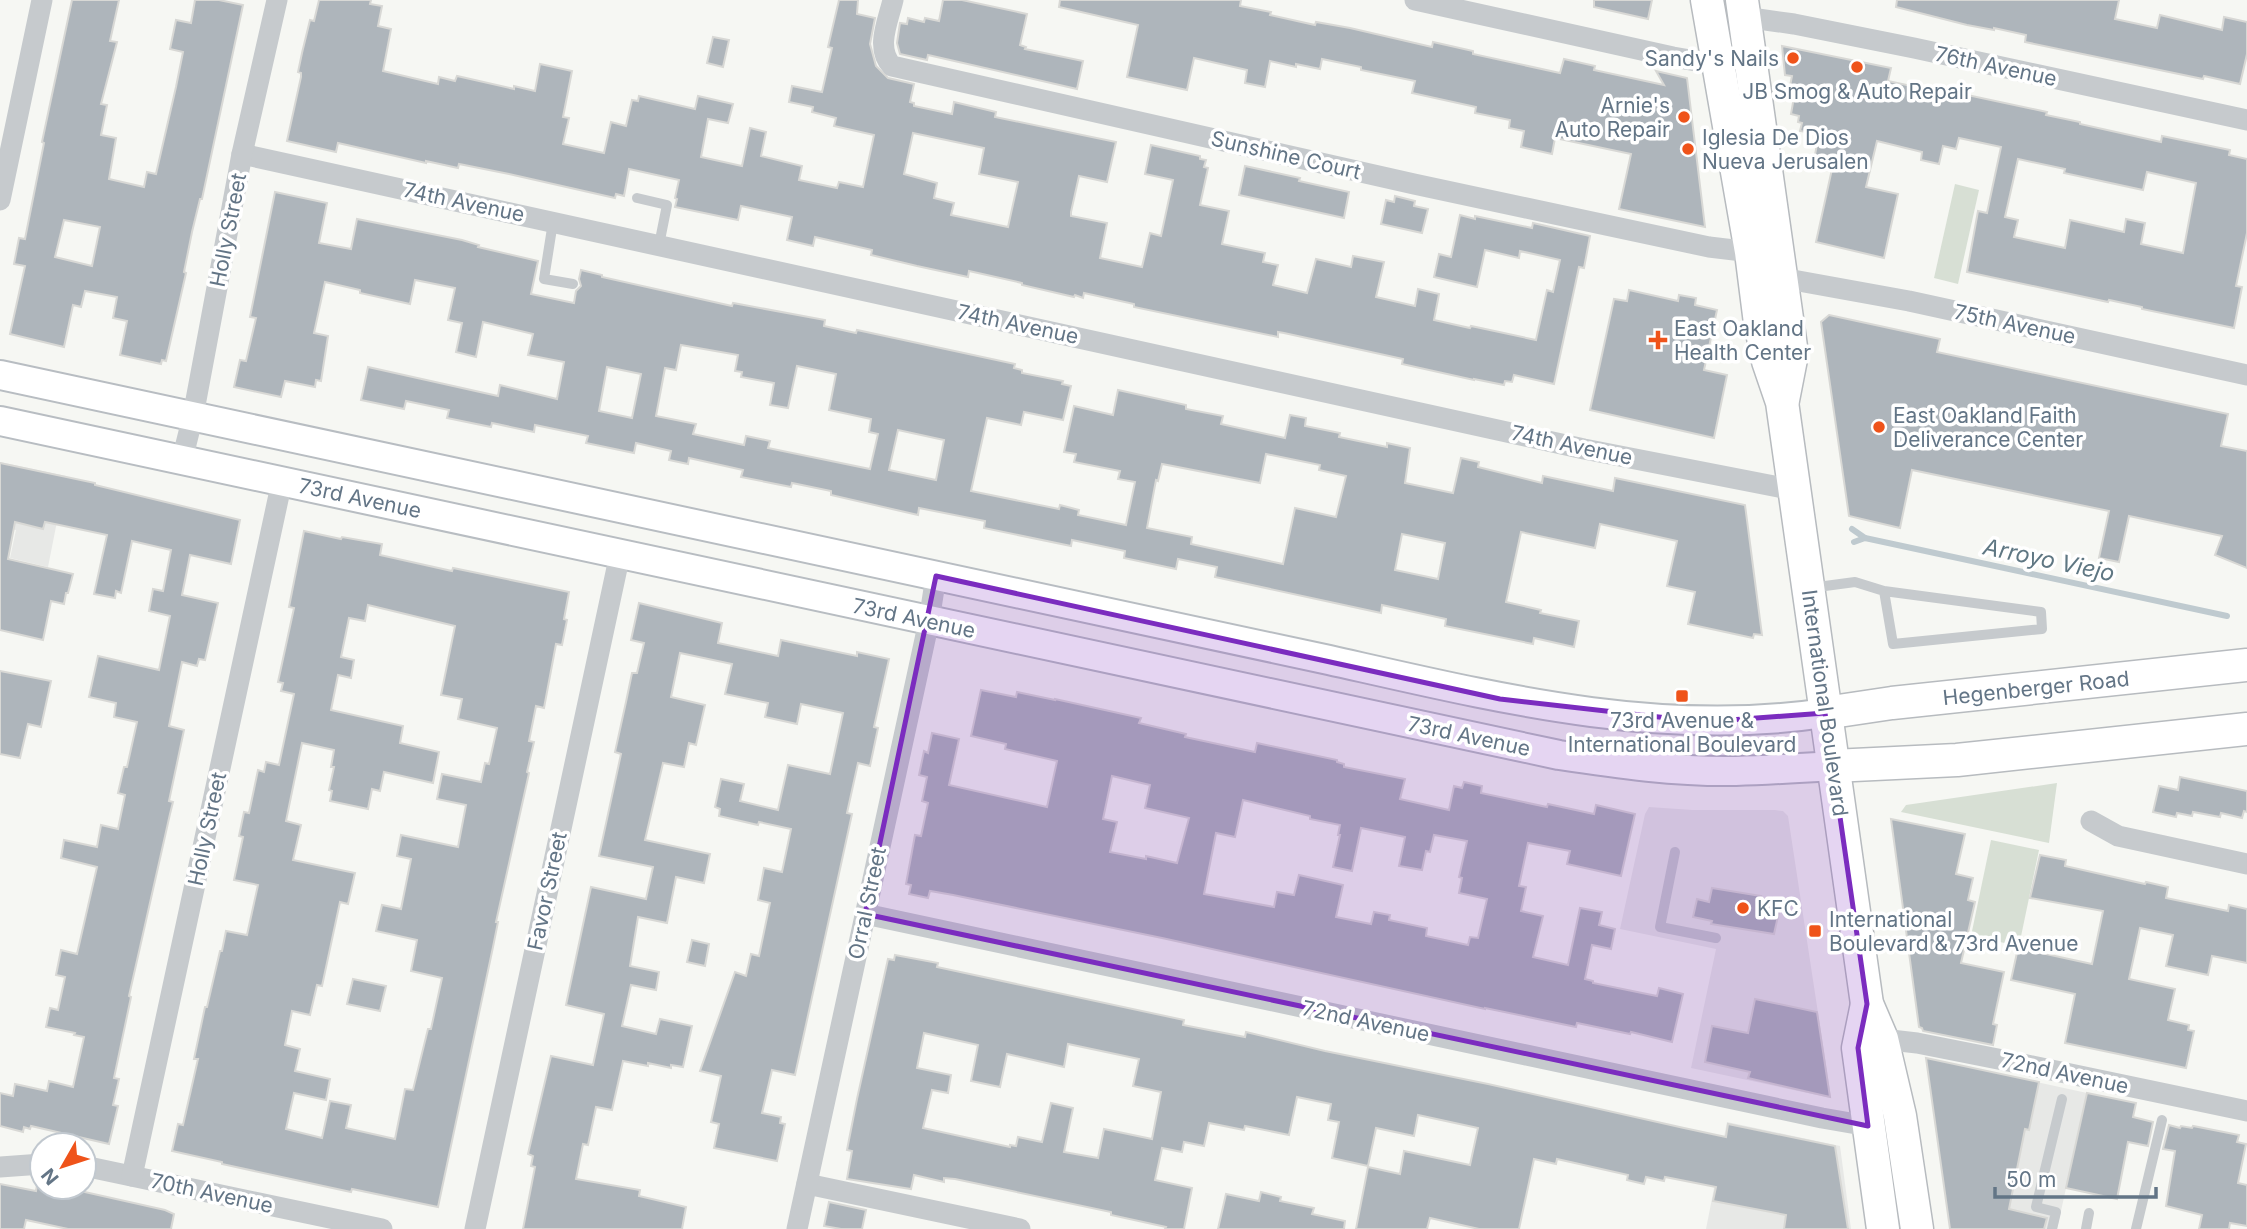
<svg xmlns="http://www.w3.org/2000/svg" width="2247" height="1229" font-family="Inter,sans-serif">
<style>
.built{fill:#e7e8e6}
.green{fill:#d7dfd4}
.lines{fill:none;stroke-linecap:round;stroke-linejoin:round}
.stream{stroke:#bfcacf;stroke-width:6}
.building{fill:#aeb5bb;stroke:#d8d8d5;stroke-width:2;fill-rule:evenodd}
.secondary-casing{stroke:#b8bdc2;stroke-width:32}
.primary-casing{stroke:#b7bbbf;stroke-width:35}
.lane{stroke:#c6cacd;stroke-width:10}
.street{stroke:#c6cacd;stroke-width:21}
.secondary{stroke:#fff;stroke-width:28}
.primary{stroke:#fff;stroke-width:32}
.marked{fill:#7b2cbf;fill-opacity:0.2;stroke:#7b2cbf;stroke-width:5;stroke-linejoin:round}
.poi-dot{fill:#ef531a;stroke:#fff;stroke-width:2.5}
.labels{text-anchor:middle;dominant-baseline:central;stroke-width:7;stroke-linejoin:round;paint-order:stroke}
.poi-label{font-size:21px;fill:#637586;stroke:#fff;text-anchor:start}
.street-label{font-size:21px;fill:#637586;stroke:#fff}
.water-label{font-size:23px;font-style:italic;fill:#5f7783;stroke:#fff}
</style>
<rect width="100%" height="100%" fill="#f6f7f3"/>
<!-- built -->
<g class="built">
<path d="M0,462L66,476L48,567L10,558L16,530L0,526Z"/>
<path d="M1649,807L1693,810H1775L1783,811L1788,816L1831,1098L1691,1068L1716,949L1620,929L1645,814Z"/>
<path d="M1926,1058L2087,1093L2057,1229H1950Z"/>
<path d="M1727,1122L1840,1146L1851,1229H1706Z"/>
</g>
<!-- green -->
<g class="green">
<path d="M1955,184L1979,190L1958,284L1934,278Z"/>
<path d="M2057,783L2049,843L1901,812L1906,805Z"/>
<path d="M1991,840L2039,850L2019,946L1971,936Z"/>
</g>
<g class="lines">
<!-- stream -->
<g class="stream">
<path d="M1852,529L1865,538"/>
<path d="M1854,542L1865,538L2227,616"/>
</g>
</g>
<!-- building -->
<g class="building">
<path d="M72,0H119L110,41L117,42L101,104L107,105L101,135L116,138L109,179L144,187L147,172L156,174L176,87L183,52L170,49L176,20L191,23L195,0H219L243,5L202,199H200L192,232L184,272L186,273L166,361L162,360L161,364L120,355L127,321L113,318L117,297L85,291L81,307L73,305L64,347L10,334L25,266L14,264L19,238L25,239L44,143L42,142ZM64,220L100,227L92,266L55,257Z"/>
<path d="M319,0H371L370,4L382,6L378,26L391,29L383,71L438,84L439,77L455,81L457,76L514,89V86L535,91L540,64L572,71L563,117L569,118L563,144L604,153L611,122L626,126L632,100L638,101L639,96L695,109L698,96L733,104L728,123L708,119L701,157L742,166L750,128L766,132L761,156L802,166L799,180L837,188L839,182L863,187L874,135L834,126L836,118L812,112L813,107L789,102L792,86L822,92L832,48L828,47L839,0H858L857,14L875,18L870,44L876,66L888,78L914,84L910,102L914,103V106L952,114L954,102L996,112L995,117L1116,142L1107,182L1079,176L1071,212V216L1107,223L1100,258L1142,267L1150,233L1161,236L1173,180L1145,174L1151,145L1200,156V159L1206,160L1204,167L1208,168L1200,205L1229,211L1222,244L1265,253L1263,262L1278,265L1273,285L1307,293L1316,259L1351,267L1353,256L1384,262L1376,297L1415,306L1418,289L1439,294L1434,320L1470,328L1471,326L1536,340L1547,290L1553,292L1560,260L1520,251L1519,258L1485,250L1477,287L1434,277L1439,254L1451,257L1460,215L1475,219V216L1532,228L1533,223L1590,236L1584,268L1579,267L1554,384L1514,375L1512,382L1505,381L1504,385L1474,379V380L1402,364L1403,359L1284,333L1278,332V337L1134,307V304L1084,293L1083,298L1075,295L1074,297L1022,285V283L969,271L968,277L917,266L871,255L872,250L815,237L813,246L787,240L792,217L741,206L738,220L675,207L677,199L675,198L679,180L629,169L624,196L616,194L615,198L509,174L459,164L458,168L426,161V163L338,143L336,152L287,141L301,77V73L298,72L302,53L310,20L314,21ZM913,133L984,148L979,174L1018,182L1008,227L951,215L954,203L934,198L937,183L904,174Z"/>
<path d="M943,0H962L1027,14L1020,45L1026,47L1025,49L1083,61L1077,89L928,55L927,60L900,54L897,43L900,23L907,24L908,18L924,22L925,18L939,21Z"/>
<path d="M1060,0H1241L1240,6L1271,12L1270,15L1315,25L1316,22L1350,28L1432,47L1433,42L1473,51V54L1560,73L1564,59L1595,66L1594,70L1664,85L1656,71L1687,78L1705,227L1619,209L1631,154L1555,138L1552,154L1521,147L1524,131L1509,128L1510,120L1475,113L1476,107L1412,93L1415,81L1361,70V67L1322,59L1320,69L1296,64V67L1270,61L1265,87L1245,83L1247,70L1194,58L1187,90L1127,77L1138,25L1059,7Z"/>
<path d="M1594,0H1652L1648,19L1594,7Z"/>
<path d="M1897,0H2119L2115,19L2157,28L2160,15L2222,30L2224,17L2247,22V54L2240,84L2204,76L2203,79L2025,42L2026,35L1994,28V30L1967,25L1896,7Z"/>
<path d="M713,37L729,40L723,67L707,63Z"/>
<path d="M1782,46L1891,68L1888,81L1944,93V90L2047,112L2046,115L2080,122V124L2161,142L2162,136L2230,150L2229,155L2247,159V233L2236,286L2242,287L2234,328L2142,309V307L2109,300L2108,302L1967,272L1978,211L1987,213L2001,147L1959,138L1956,149L1943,146L1939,164L1921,160L1922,152L1877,141L1866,187L1898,194L1884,258L1816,242L1832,169L1813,165L1819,134L1800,131L1802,123L1798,122L1799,116L1791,114L1794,97L1788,96L1792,76L1785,75ZM2018,159L2065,169L2064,173L2143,190L2147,172L2196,183L2183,253L2141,244L2145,223L2126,219L2124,232L2070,220L2065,248L2014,237L2018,220L2005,217Z"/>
<path d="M1245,166L1300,178L1299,181L1349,192L1344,218L1239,195Z"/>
<path d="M275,192L327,203L319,243L351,249L357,219L462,240L479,245L478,247L538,261L531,294L574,303L576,291L581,286L579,279L581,270L602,275V277L732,306L733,303L825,320L824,326L856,333L857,330L1015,364L1014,368L1022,370V373L1063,381L1062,384L1071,386L1063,420L1024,412L1021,425L987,418L971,491L1059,509L1060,505L1079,510L1078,515L1126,525L1135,482L1118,479L1120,471L1074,462L1076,454L1064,452L1074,406L1113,415L1118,390L1186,405V409L1223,416L1221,424L1285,438L1290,415L1306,418L1305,426L1340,433L1339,437L1387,447V443L1410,448L1405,483L1453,493L1461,458L1479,462L1478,467L1542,483L1543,476L1613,491L1615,478L1745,505L1762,635L1754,634L1753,638L1688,624L1695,592L1667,586L1677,541L1600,524L1595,548L1521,532L1506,602L1541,610L1540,613L1579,621L1574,647L1534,638L1533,644L1445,626L1446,619L1382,605L1381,613L1215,577L1217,567L1178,559L1176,569L1124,558L1125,551L1072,540L1071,546L984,528L985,521L919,508L918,515L831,495V491L792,483L791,487L741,477L743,470L689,458L688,464L669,460L671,451L636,443L634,453L586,443L588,436L535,425L534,432L492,423L491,427L447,418L449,410L406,401L404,409L361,400L368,367L498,396L500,385L557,399L564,362L528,355L533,334L483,322L476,357L456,352L462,323L448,320L455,288L415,280L410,304L360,293V290L325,282L314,333L328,336L321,381L316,380L315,387L285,381L281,397L234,387L240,360L246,361L256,318L250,317ZM681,345L738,355L735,371L742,372L741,377L774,383L770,405L788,408L797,366L836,374L829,410L871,419L869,432L878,434L870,469L768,448L770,441L746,436L744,445L693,434L696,424L656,416L665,368L676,370ZM607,367L641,374L632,418L599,411ZM898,430L944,440L936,480L889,470ZM1266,454L1320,465L1319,470L1346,476L1336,517L1295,508L1283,564L1191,544L1192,537L1147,528L1156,480L1158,481L1162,464L1260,483ZM1402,534L1445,543L1438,579L1395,570Z"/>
<path d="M1395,196L1415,201L1414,206L1428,209L1422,233L1381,224L1386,200L1394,202Z"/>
<path d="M1629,290L1678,301L1679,295L1696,298L1695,305L1717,310L1704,370L1727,375L1714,438L1590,410L1614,299L1627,301Z"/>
<path d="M1829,315L1940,339L1937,352L2228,414L2221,446L2247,451V568L2215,555L2222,536L2129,516L2119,562L2099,558L2109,511L1912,470L1900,528L1849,516L1821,322Z"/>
<path d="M0,463L95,483V485L240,520L231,564L190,555L182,595L218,603L205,660L199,659L197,666L182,662L169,726L184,730L169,801L173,802L170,814L129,996L131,997L114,1078L119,1079L113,1105L118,1106L109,1144L31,1126L30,1129L24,1127L23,1132L0,1126V1093L13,1096L15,1084L47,1091L49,1081L73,1087L84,1037L74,1035L75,1033L46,1027L50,1008L58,1010L65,977L56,975L61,950L77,954L97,867L61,858L64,840L97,847L101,825L118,829L125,795L118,793L124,767H127L137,722L114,717L116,703L89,697L98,656L159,670L170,616L149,611L153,589L163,591L171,550L132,541L121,593L116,591L115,598L94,594L107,535L45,522L43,529L15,522L8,559L73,574L68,593H66L64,604L51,601L43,640L0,630Z"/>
<path d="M304,531L341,539L342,537L382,544L380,555L452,571L453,568L569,592L564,619L567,620L562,645L556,644L544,708L536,706L529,741L534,742L527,772L529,773L496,922H498L493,947L438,1207L352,1189L351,1192L222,1164V1162L172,1151L178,1124L183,1125L198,1059H194L205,1007H207L220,951H222L226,931L247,935L258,885L234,880L243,837L239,836L244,812L249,813L258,770L264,772L266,762L279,765L294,694L281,691L283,683L278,682L294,608L289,607ZM368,605L455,626L441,695L462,699L458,719L497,728L489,764L485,763L481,782L442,774L437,799L466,805L458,847L401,835L397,856L411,859L401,909L382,905L376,931L417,940L411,971L442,978L431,1029H428L413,1090L405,1089L395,1139L346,1128L351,1105L330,1101L322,1138L286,1129L294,1093L326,1100L330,1079L295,1071L300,1049L285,1045L292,1011L310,1015L317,985L322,986L340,902L348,904L355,873L293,860L301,825L286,821L302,743L334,750L331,767H334L329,790L332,791L330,801L368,809L372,789L380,791L384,772L433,783L439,752L400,743L403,726L331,710L338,675L351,678L354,660L341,657L349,618L365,621Z"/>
<path d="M639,603L722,623L718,643L778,656L781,640L857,656V652L889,659L874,727L878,728L870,766L858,763L847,813L852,814L795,1075L772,1070L762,1113L781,1117L780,1123L785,1124L777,1161L714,1148L719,1124L711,1122L721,1076L700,1071L735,972L746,976L751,954L759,956L770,903L758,900L764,868L782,872L791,829L759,822L758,825L719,816L720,809L715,807L721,779L744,784L740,801L778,810L788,765L830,774L843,713L801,704L797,724L765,717L768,703L725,694L732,664L680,653L671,697L705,705L696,745L689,743L684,767L663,763L645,840L710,854L704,883L676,877L667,923L638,917L630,966L659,972L656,990L631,985L622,1026L656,1034L660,1019L692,1026L683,1067L671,1065V1068L648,1063V1066L623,1061L612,1110L596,1107L588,1145L583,1144L576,1179L640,1190L639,1196L686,1207L682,1229H523L535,1167L531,1166L533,1156L528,1154L551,1056L593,1065L604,1014L566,1005L591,887L646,899L653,867L599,856L621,754L615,752L626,702L632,673H637L644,643L631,640Z"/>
<path d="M0,671L51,681L41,727L28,724L20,758L0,754Z"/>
<path d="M981,690L1016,697L1017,692L1055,700V699L1141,718L1139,723L1186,734L1185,737L1255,752L1257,743L1337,760V762L1344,764V767L1405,779L1400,799L1449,810L1454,786L1462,788L1464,782L1482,786L1481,793L1547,807L1548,804L1594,814L1596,805L1635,814L1621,876L1567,864L1570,851L1528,843L1519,886L1526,887L1521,911L1543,916L1533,957L1568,965L1580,908L1602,912L1599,925L1615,929L1611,949L1592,945L1585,979L1593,981V983L1657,996L1659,988L1683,994L1672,1042L1631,1032L1630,1034L1577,1023L1576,1027L1485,1008V1009L1162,938L953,895L930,891L928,898L909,894L911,885L906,884L915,835L921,836L928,803L922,801L927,777L919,775L924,751L928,753L932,733L959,739L949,785L1047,807L1057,761L1005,749L1006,744L971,736ZM1112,776L1150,785L1145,808L1189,818L1177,863L1146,856V859L1110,852L1117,822L1103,819ZM1243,800L1310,816V819L1340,825L1338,835H1340L1333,867L1352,871L1361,828L1405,837L1399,866L1422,870L1426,851L1430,852L1434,835L1467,841L1459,877L1462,878L1459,893L1487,899L1478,938L1470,937L1468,945L1426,936L1427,928L1389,920L1390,915L1374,912L1371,924L1336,917L1343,885L1299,875L1294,895L1277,892L1274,907L1204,894L1216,833L1235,837Z"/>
<path d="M2180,777L2247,791V812L2244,811L2242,818L2221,813L2220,817L2193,812L2192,816L2177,813L2176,817L2153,812L2159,786L2178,790Z"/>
<path d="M1891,819L1965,834L1956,874L1973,878L1968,900L1975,902L1961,963L2004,972L1993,1024L1997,1025L1993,1045L1923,1031L1922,1028L1919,1027Z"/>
<path d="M2040,855L2066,860L2065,866L2145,884L2146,882L2168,887L2166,898L2228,911L2229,905L2247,909V963L2212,956L2208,975L2166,966L2173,935L2140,928L2129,979L2175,989L2168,1020L2189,1025L2188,1030L2194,1031L2186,1068L2065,1043L2075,994L2011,980L2018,948L2092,964L2103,911L2030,898Z"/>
<path d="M1712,888L1761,896L1760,898L1781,903L1774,934L1711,924L1712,921L1693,917L1697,899L1709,902Z"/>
<path d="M692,940L709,944L705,966L687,962Z"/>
<path d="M895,955L938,963L937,967L1184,1020L1183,1025L1245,1037L1246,1032L1325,1051L1488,1084L1684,1128L1726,1137L1728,1124L1835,1146L1848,1229H1784L1786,1215L1713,1201L1716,1187L1665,1177L1664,1181L1646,1177L1644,1184L1627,1180L1628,1175L1557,1159L1556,1164L1534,1159L1519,1229H1479L1430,1218L1427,1229H1356L1368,1167L1400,1174L1404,1151L1470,1165L1478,1128L1418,1115L1414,1136L1376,1128L1368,1166L1332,1158L1339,1122L1328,1120L1331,1104L1297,1097L1289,1135L1245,1126L1244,1130L1209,1123L1204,1146L1184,1142L1182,1152L1162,1148L1155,1180L1192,1188L1184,1229H1165L1166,1227L1111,1215V1212L955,1179L944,1178V1182L914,1175L911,1189L847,1179L852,1151L847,1150L857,1099L888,959L894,960ZM924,1033L978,1045L971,1081L1000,1087L1007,1054L1064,1067L1068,1044L1139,1059L1133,1086L1161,1092L1152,1139L1104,1129L1098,1158L1064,1152L1073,1108L1051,1103L1042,1142L1018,1137L1016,1146L1010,1145V1147L923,1128L932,1090L948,1093L951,1075L917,1068Z"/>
<path d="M353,979L386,986L380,1011L347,1004Z"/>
<path d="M1755,999L1817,1012L1830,1097L1748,1078L1750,1072L1705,1062L1712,1026L1748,1033Z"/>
<path d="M1926,1058L2039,1082L2029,1130L2025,1129L2009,1209L2047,1218L2044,1229H1950Z"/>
<path d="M2087,1093L2136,1103L2133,1117L2153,1122L2148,1146L2128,1142L2117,1199L2066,1188Z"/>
<path d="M2169,1125L2180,1128L2181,1126L2192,1128L2193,1126L2239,1135L2237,1142L2246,1144L2238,1183L2247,1185V1226L2230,1223L2229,1229H2199L2202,1215L2166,1206L2175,1151L2163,1149Z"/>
<path d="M0,1184L36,1191L37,1185L67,1191V1188L165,1210L174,1214L171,1229H68L26,1220L24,1229H0Z"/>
<path d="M1261,1192L1281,1197L1280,1201L1314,1208L1312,1214L1345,1221L1344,1229H1218L1226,1194L1259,1201Z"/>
<path d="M829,1202L866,1210L862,1229H841L824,1226Z"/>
</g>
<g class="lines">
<!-- secondary casing -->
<g class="secondary-casing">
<g id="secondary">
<path d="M0,375L1329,660C1494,697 1655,738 1825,713"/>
<path d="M0,421L1559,755C1618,764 1677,772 1736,771C1769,770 1801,768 1833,766"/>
</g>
</g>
<!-- primary casing -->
<g class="primary-casing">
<g id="primary">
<path d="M1707,0L1751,252L1760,323L1768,361L1782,402L1867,1004L1882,1039L1900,1116L1917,1229"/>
<path d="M1742,0L1792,354L1783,400"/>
<path d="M1825,713L1892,703L2247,665"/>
<path d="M1833,766L1957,760L2247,729"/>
<path d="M1867,1004L1858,1048L1883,1229"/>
</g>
</g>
<!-- lane -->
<g class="lane">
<path d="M637,198L667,205L659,245"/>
<path d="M553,222L544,279L573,284"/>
<path d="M1810,588L1855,582L1884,591L2041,612L2042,629L1893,644L1884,591"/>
<path d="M1675,852L1660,927L1716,938"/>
<path d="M2052,1229L2056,1212L2036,1207L2062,1099"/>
<path d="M2086,1229L2089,1213"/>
<path d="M2136,1229L2162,1120"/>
</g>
<!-- street -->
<g class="street">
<path d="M893,0C888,22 875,48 892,66L1414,184L1709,247L1751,252"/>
<path d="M1415,0L1673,57L1719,65"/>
<path d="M1744,17L1794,24L1914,48L2247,120"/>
<path d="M242,154L1584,449L1794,490"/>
<path d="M0,200L42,0"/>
<path d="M1782,278L1909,301L2247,375"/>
<path d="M182,460L193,416L242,154L277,0"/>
<path d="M2091,821L2118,836L2247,864"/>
<path d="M865,914L1822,1118L1868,1126"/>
<path d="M1882,1039L1917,1043L2008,1061L2247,1111"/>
<path d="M84,1166L382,1229"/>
<path d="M0,1167L42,1164"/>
<path d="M132,1176L282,481"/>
<path d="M807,1184L1020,1229"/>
<path d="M475,1229L620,554"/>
<path d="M797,1229L929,621L936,576"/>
</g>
<!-- secondary -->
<use href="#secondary" class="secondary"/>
<!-- primary -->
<use href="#primary" class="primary"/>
</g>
<!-- marked area -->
<path class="marked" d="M936,576L1500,699L1703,722L1825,713L1867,1004L1858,1048L1868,1126L865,914Z"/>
<!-- markers -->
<g class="poi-dot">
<circle cx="1793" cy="58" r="7"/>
<circle cx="1857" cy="67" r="7"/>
<circle cx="1684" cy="117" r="7"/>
<circle cx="1688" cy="149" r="7"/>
<path d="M1654.5 329.5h7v7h7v7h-7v7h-7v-7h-7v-7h7z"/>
<circle cx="1879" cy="427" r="7"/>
<rect x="1675" y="689" width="14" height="14" rx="3.5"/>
<circle cx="1743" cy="908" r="7"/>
<rect x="1808" y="924" width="14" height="14" rx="3.5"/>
</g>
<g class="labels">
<!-- poi labels -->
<g class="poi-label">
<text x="1779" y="58" text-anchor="end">Sandy's Nails</text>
<text x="1857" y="91" text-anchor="middle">JB Smog &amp; Auto Repair</text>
<text x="1670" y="105" text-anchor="end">Arnie's<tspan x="1670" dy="24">Auto Repair</tspan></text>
<text x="1702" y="137">Iglesia De Dios<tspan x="1702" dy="24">Nueva Jerusalen</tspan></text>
<text x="1674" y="328">East Oakland<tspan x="1674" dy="24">Health Center</tspan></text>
<text x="1893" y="415">East Oakland Faith<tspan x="1893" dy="24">Deliverance Center</tspan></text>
<text x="1682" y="720" text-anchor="middle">73rd Avenue &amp;<tspan x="1682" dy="24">International Boulevard</tspan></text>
<text x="1757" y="908">KFC</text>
<text x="1829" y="919">International<tspan x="1829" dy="24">Boulevard &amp; 73rd Avenue</tspan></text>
</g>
<!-- street labels -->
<g class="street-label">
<text transform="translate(1996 66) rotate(12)">76th Avenue</text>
<text transform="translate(1286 155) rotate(13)">Sunshine Court</text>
<text transform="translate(464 202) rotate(12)">74th Avenue</text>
<text transform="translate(228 230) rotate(-79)">Holly Street</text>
<text transform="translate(1018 324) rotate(12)">74th Avenue</text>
<text transform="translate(2015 324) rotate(12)">75th Avenue</text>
<text transform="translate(1572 445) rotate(12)">74th Avenue</text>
<text transform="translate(360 498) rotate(12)">73rd Avenue</text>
<text transform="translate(914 618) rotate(12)">73rd Avenue</text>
<text transform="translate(2036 688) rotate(-6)">Hegenberger Road</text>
<text transform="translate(1825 703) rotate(82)">International Boulevard</text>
<text transform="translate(1469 736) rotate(12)">73rd Avenue</text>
<text transform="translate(207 829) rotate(-78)">Holly Street</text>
<text transform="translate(547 891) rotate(-78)">Favor Street</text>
<text transform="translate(867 903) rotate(-78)">Orral Street</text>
<text transform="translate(1366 1021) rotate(12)">72nd Avenue</text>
<text transform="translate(2065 1073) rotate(12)">72nd Avenue</text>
<text transform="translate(212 1193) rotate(12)">70th Avenue</text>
</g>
<!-- water labels -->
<g class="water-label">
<text transform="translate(2049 560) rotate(12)">Arroyo Viejo</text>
</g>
</g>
<!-- north arrow -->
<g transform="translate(63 1166) rotate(231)"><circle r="33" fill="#ffffff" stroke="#c1c8cf" stroke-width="2"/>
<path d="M0-5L12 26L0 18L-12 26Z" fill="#ef531a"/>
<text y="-10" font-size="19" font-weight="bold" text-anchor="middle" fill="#637586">N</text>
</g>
<!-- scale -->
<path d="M1995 1187v10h161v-10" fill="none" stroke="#637586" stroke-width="3.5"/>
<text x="2006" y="1187" font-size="21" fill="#637586" stroke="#ffffff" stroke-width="5" paint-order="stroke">50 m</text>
</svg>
